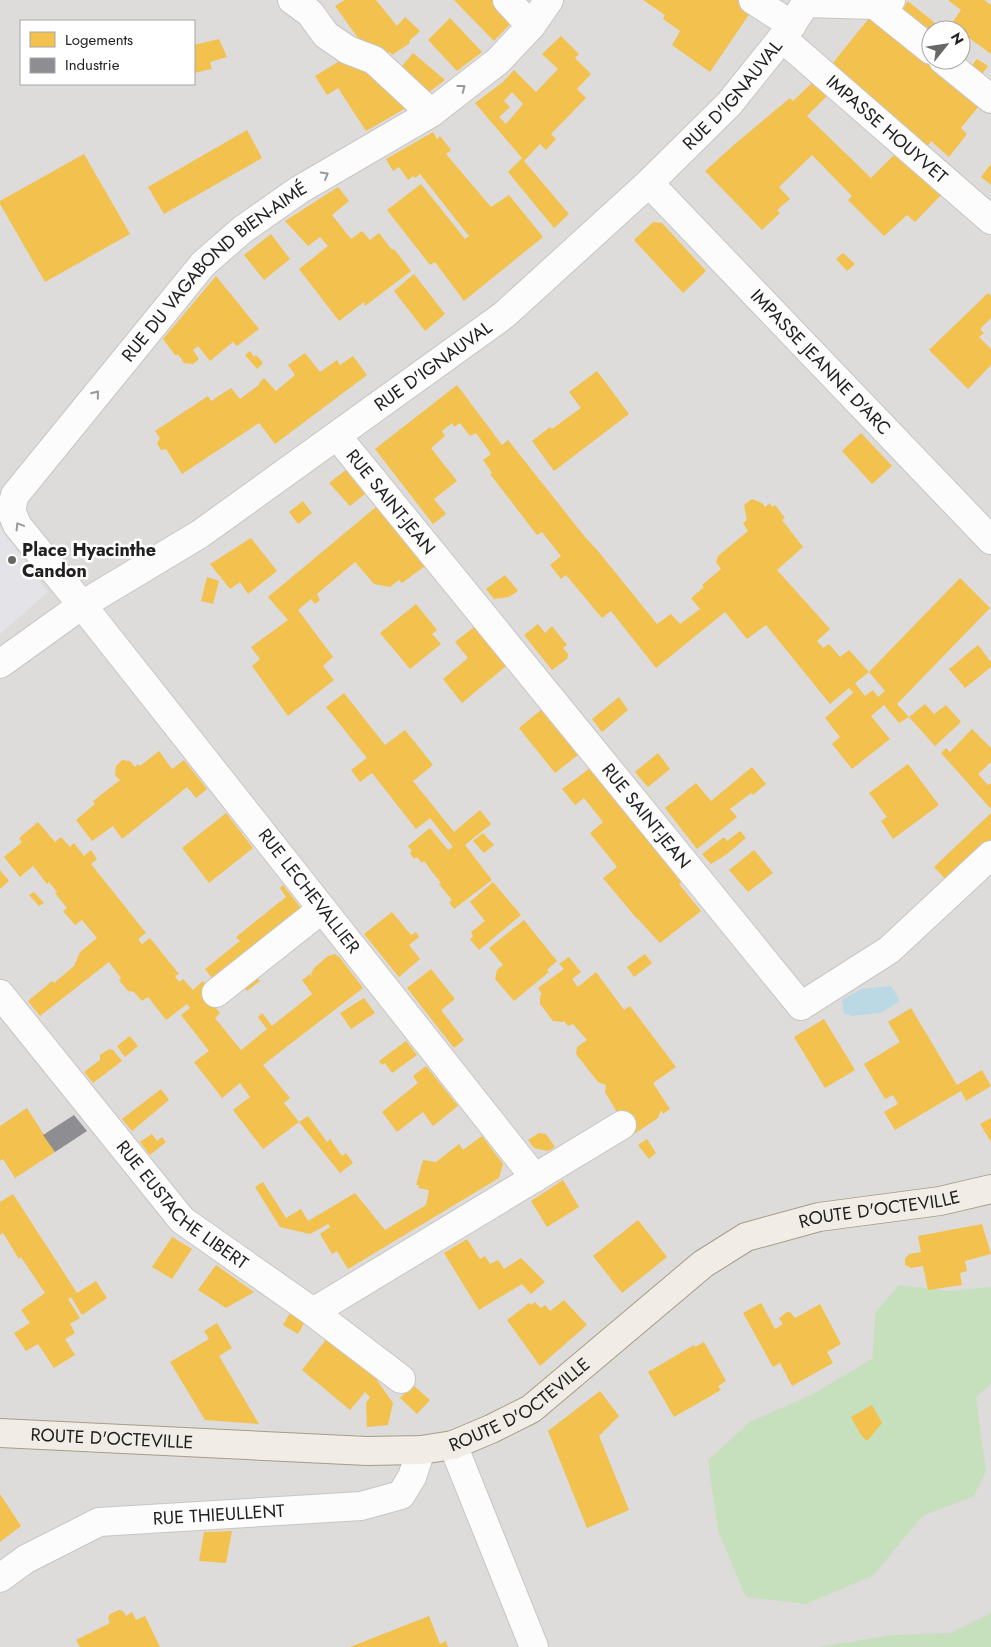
<svg xmlns="http://www.w3.org/2000/svg" width="991" height="1647" font-family="Jost,sans-serif">
<style>
.residential{fill:#dddcda;fill-rule:evenodd}
.forest{fill:#c6dfbc}
.plaza{fill:#e4e3e8}
.water{fill:#bad9e4}
.homes{fill:#f2c14e;fill-rule:evenodd}
.industry{fill:#8d8d92}
.lines{fill:none;stroke-linecap:round;stroke-linejoin:round}
.minor-casing{stroke:#c7c6c5;stroke-width:30}
.major-casing{stroke:#a59d85;stroke-width:30}
.minor{stroke:#fcfcfc;stroke-width:28}
.major{stroke:#f1ede6;stroke-width:28}
.oneway{stroke:#999}
.poi-dot{fill:#686866;stroke:#fff;stroke-width:2}
.labels{text-anchor:middle;dominant-baseline:central;stroke-width:5;stroke-linejoin:round;paint-order:stroke}
.street-label{font-size:18px;fill:#202020;stroke:#fff}
.poi-label{font-size:18px;font-weight:bold;fill:#202020;stroke:#fff;text-anchor:start}
</style>
<rect width="100%" height="100%" fill="#eeede9"/>
<!-- residential -->
<path class="residential" d="M0,0H991V1647H0ZM21,21H194V84H21ZM931,30H961V60H931Z"/>
<!-- forest -->
<g class="forest">
<path d="M899,1285L951,1291L991,1287V1384L976,1397L986,1472L974,1496L922,1516L874,1575L806,1604L746,1597L718,1531L708,1460L750,1422L813,1394L872,1359L876,1312Z"/>
<path d="M991,1613V1647H819L893,1635L951,1633Z"/>
</g>
<!-- plaza -->
<path class="plaza" d="M0,528L48,592L0,634Z"/>
<!-- water -->
<path class="water" d="M891,986L900,1001L880,1013L851,1016L849,1014H844L842,1000L861,989Z"/>
<!-- homes -->
<g class="homes">
<path d="M345,0H376L397,26L405,17L420,31L409,41L410,43L392,55L390,52L380,58L361,42L335,6Z"/>
<path d="M454,0H497L515,19L494,41Z"/>
<path d="M643,0H744L754,7L710,72L672,45L680,31L663,19L665,15Z"/>
<path d="M948,0H984L991,5V54L961,32V30L951,24L961,10Z"/>
<path d="M907,2H909L935,23L923,37L899,17Z"/>
<path d="M874,12L983,101L961,128L967,134L949,157L931,141L926,148L832,64Z"/>
<path d="M450,18L482,52L457,71L428,40Z"/>
<path d="M561,36L579,54L575,58L591,74L577,89L586,98L551,134L556,139L546,150L540,144L524,161L569,214L554,228L508,172L522,158L475,103L503,82L514,70L536,92L558,69L542,54ZM512,92L523,104L506,124L499,117L510,107L504,101Z"/>
<path d="M219,39L227,57L210,62L212,69L194,73V45Z"/>
<path d="M413,53L445,80L424,96L397,72Z"/>
<path d="M346,57L364,68L413,104L366,131L338,88L327,95L315,76Z"/>
<path d="M977,59L988,66L979,78L968,70Z"/>
<path d="M815,80L829,94L807,116L871,178L896,153L942,194L915,222L907,215L884,236L848,200L852,196L812,155L779,187L790,199L777,210L780,213L762,230L705,171L736,143L790,98L793,101Z"/>
<path d="M247,130L262,158L164,214L148,187Z"/>
<path d="M433,132L437,139L440,136L451,150L446,154L491,207L509,195L543,237L464,301L435,262L430,265L387,210L421,184L465,239L469,236L420,174L415,178L413,176L408,180L399,167L393,171L386,159Z"/>
<path d="M84,154L130,234L45,282L0,204V201Z"/>
<path d="M991,164V185L981,177Z"/>
<path d="M338,187L349,201L332,215L351,239L362,231L370,240L379,233L392,250L394,249L411,271L365,306L364,302L339,321L299,269L328,246L320,237L308,246L285,221Z"/>
<path d="M653,222L662,223L706,271L683,293L634,240Z"/>
<path d="M271,234L290,259L264,280L244,255Z"/>
<path d="M843,253L855,264L847,271L836,259Z"/>
<path d="M414,274L445,314L425,331L394,291Z"/>
<path d="M216,276L259,329L237,346L233,342L210,361L198,346L193,350L199,359L193,364L184,363L178,354L176,356L163,339Z"/>
<path d="M988,293L991,296V318L980,329L984,333L979,337L991,349V365L968,389L929,350Z"/>
<path d="M250,351L254,357L256,355L263,363L257,369L245,355Z"/>
<path d="M305,353L320,372L337,360L340,365L353,356L367,375L275,444L259,423L182,474L166,449L161,450L157,443L160,438L155,431L208,396L211,401L231,388L240,399L260,384L259,383L264,378L276,391L295,375L288,365Z"/>
<path d="M597,371L629,414L554,471L532,441L550,427L552,429L581,408L569,392Z"/>
<path d="M457,385L502,445L508,440L585,537L598,551L657,624L671,614L680,624L700,609L691,598L704,587L702,585L721,569L716,562L718,556L748,531L743,523L747,520L744,505L752,499L762,503L765,507L770,503L772,507L775,505L785,518L782,520L803,547L777,570L830,629L817,641L823,648L829,644L840,657L849,650L869,672L855,683L865,696L873,690L878,697L885,691L869,672L960,578L990,608L897,704L909,717L899,723L884,705L871,716L890,739L852,769L832,744L840,737L825,718L853,693L849,688L830,704L766,625L747,639L725,612L656,668L611,611L602,618L566,575L561,579L550,565L561,556L542,532L537,535L490,474L492,473L483,460L491,454L476,433L470,436L460,423L454,427L452,423L442,431L445,436L431,448L457,481L434,499L446,514L433,524L375,449Z"/>
<path d="M861,433L892,466L872,484L842,451Z"/>
<path d="M346,470L365,494L350,506L329,483Z"/>
<path d="M303,501L312,513L298,524L289,512Z"/>
<path d="M376,507L425,566L402,583L399,580L390,587L374,584L355,562L317,594L320,600L315,604L311,599L298,610L333,657L323,666L334,680L288,716L252,666L260,659L251,647L288,620L268,597Z"/>
<path d="M251,538L277,571L248,594L240,582L230,589L210,564Z"/>
<path d="M505,575L518,591L509,597L494,599L486,589Z"/>
<path d="M207,577L219,581L213,604L201,601Z"/>
<path d="M416,604L437,630L432,634L441,644L410,669L380,633Z"/>
<path d="M538,624L545,633L552,626L567,645L563,648L568,654L567,659L552,670L524,635Z"/>
<path d="M474,627L506,666L462,703L443,679L468,658L455,642Z"/>
<path d="M978,645L991,662V667L965,688L949,669Z"/>
<path d="M344,693L385,745L405,730L433,765L413,781L454,832L480,810L491,824L465,845L492,880L454,909L449,902L452,900L439,884L441,883L433,873L424,861L422,863L417,857L414,859L410,853L412,851L408,846L430,828L448,850L453,847L430,818L416,829L372,773L360,782L351,770L367,758L326,707Z"/>
<path d="M619,697L628,710L602,732L592,719Z"/>
<path d="M925,704L934,714L946,705L961,722L935,746L909,717Z"/>
<path d="M541,710L578,755L555,773L519,728Z"/>
<path d="M972,729L991,748V762L978,774L988,785L991,783V809L941,753L946,748L950,752Z"/>
<path d="M159,751L172,769L184,760L207,789L196,798L187,787L122,839L113,826L92,841L76,820L95,804L93,801L120,780L115,775L116,766L122,760L130,761L135,767L138,764L140,766Z"/>
<path d="M658,753L670,769L648,787L635,772Z"/>
<path d="M908,764L939,805L893,839L881,821L887,817L869,793Z"/>
<path d="M752,767L766,784L753,795L751,793L730,809L737,817L697,849L665,808L696,783L711,801Z"/>
<path d="M590,768L681,882L679,884L701,911L660,943L637,918V919L603,878L617,867L590,833L603,822L584,798L575,805L562,789Z"/>
<path d="M226,813L253,848L209,883L182,848Z"/>
<path d="M991,813V843L949,883L934,867Z"/>
<path d="M38,822L55,842L61,837L70,847L74,843L84,856L91,850L97,859L91,864L146,933L138,939L142,944L150,938L179,974L175,976L179,982L183,979L193,990L203,981L222,1004L216,1008L220,1013L215,1018L241,1050L267,1029L258,1017L262,1013L272,1026L312,994L302,980L310,974L313,978L311,973L315,967L328,956L335,954L340,958L363,988L263,1065L290,1098L284,1103L299,1122L263,1149L233,1110L250,1097L240,1083L222,1098L194,1062L209,1051L181,1015L190,1008L187,1004L166,1020L148,997L142,1001L134,992L128,991L119,980L121,978L109,962L40,1016L28,1001L52,981L54,983L74,966L80,952L97,938L82,920L75,925L63,911L67,908L55,893L57,892L49,882L47,884L33,866L20,877L4,857L22,842L19,838Z"/>
<path d="M740,831L746,838L727,854L711,864L702,854L724,837L727,841Z"/>
<path d="M483,833L494,845L484,853L473,841Z"/>
<path d="M754,850L773,873L748,892L729,870Z"/>
<path d="M0,870L9,881L0,889Z"/>
<path d="M493,882L521,915L479,950L470,939L473,936L471,932L485,921L470,902Z"/>
<path d="M283,885L307,916L218,986L205,969L240,941L236,937L286,897L280,888Z"/>
<path d="M34,892L44,903L39,906L29,895Z"/>
<path d="M392,912L411,935L416,932L419,937L409,945L420,959L399,977L364,934Z"/>
<path d="M524,920L557,961L547,970L549,972L514,1001L495,979L497,970L503,965L489,948Z"/>
<path d="M645,954L652,963L634,977L627,967Z"/>
<path d="M569,957L581,972L572,979L578,987L596,972L624,1010L630,1006L676,1067L653,1083L670,1109L663,1114L661,1110L658,1118L631,1136L605,1092L606,1085L598,1082L576,1054L577,1047L587,1040L573,1024L568,1026L564,1021L562,1022L553,1021L540,1004V996L542,994L538,988L564,969L559,964Z"/>
<path d="M431,969L455,999L441,1010L464,1040L454,1048L407,988Z"/>
<path d="M252,970L260,981L247,991L239,981Z"/>
<path d="M364,998L375,1013L351,1029L340,1013Z"/>
<path d="M911,1008L957,1085L982,1070L991,1086L966,1101L961,1091L895,1130L884,1112L898,1104L893,1095L885,1099L864,1064L900,1042L888,1022Z"/>
<path d="M824,1019L855,1070L825,1088L794,1037Z"/>
<path d="M130,1036L138,1046L125,1057L117,1046Z"/>
<path d="M406,1041L417,1055L392,1073L385,1063L382,1065L379,1061Z"/>
<path d="M109,1049L113,1050L122,1061L93,1083L84,1072L100,1060V1055Z"/>
<path d="M426,1066L458,1106L433,1126L423,1112L397,1132L382,1112L418,1083L413,1076Z"/>
<path d="M161,1089L169,1100L132,1131L122,1119Z"/>
<path d="M27,1108L55,1152L15,1178L3,1159L0,1161V1126Z"/>
<path d="M308,1116L327,1142L330,1139L342,1156L346,1153L353,1163L340,1173L299,1122Z"/>
<path d="M991,1118V1142L980,1124Z"/>
<path d="M539,1133L546,1134L555,1147L548,1151L534,1148L528,1140Z"/>
<path d="M152,1134L157,1141L162,1137L166,1142L150,1155L140,1142Z"/>
<path d="M482,1136L503,1164L499,1178L348,1269L337,1251L332,1254L320,1234L330,1227L328,1224L310,1234L280,1227L255,1187L263,1182L286,1218L301,1209L308,1221L355,1193L385,1230L426,1205L429,1190L418,1188L419,1185H416L423,1160L436,1162L459,1144L463,1150Z"/>
<path d="M647,1139L656,1153L649,1159L638,1145Z"/>
<path d="M563,1180L579,1207L547,1227L531,1201Z"/>
<path d="M13,1194L77,1293L96,1281L107,1298L82,1315L71,1297L68,1299L80,1318L70,1324L75,1333L65,1339L75,1355L54,1368L38,1344L26,1351L14,1333L30,1323L21,1310L45,1293L21,1257L19,1259L3,1233L0,1235V1202Z"/>
<path d="M638,1220L667,1257L622,1293L593,1256Z"/>
<path d="M982,1224L991,1254L965,1261L967,1271L960,1273L962,1285L928,1290L923,1266L911,1268L905,1265V1259L909,1254L921,1252L918,1236Z"/>
<path d="M172,1237L192,1249L172,1279L152,1267Z"/>
<path d="M467,1239L480,1259L485,1256L490,1264L498,1260L504,1269L521,1258L545,1282L531,1294L522,1284L479,1310L444,1253Z"/>
<path d="M216,1265L254,1292L226,1308L198,1290Z"/>
<path d="M564,1300L587,1325L540,1366L507,1320L529,1303L531,1305L535,1302L541,1308L545,1305L550,1311Z"/>
<path d="M761,1303L775,1329L783,1324L779,1318L787,1312H790L795,1318L820,1304L841,1344L827,1352L833,1363L792,1386L780,1363L773,1367L743,1313Z"/>
<path d="M290,1313L305,1322L298,1334L283,1325Z"/>
<path d="M217,1323L232,1348L219,1356L259,1424L205,1420L170,1362L209,1339L204,1331Z"/>
<path d="M328,1337L376,1379L393,1403L388,1425L367,1427L366,1403L370,1397L365,1392L350,1410L302,1370Z"/>
<path d="M704,1342L726,1381L718,1386L721,1390L674,1417L648,1372L694,1345L695,1347Z"/>
<path d="M413,1385L430,1400L417,1414L400,1398Z"/>
<path d="M600,1391L619,1416L599,1436L629,1510L587,1528L548,1431Z"/>
<path d="M872,1405L882,1423L867,1441L861,1435L851,1417Z"/>
<path d="M0,1494L21,1526L0,1542Z"/>
<path d="M232,1531L226,1563L199,1561L204,1532Z"/>
<path d="M119,1610L123,1611L126,1616L132,1612L136,1620L145,1616L160,1647H80L76,1640L110,1623L108,1618L110,1614Z"/>
<path d="M429,1616L440,1644L446,1641L448,1647H350Z"/>
</g>
<!-- industry -->
<path class="industry" d="M74,1115L87,1131L55,1152L43,1135Z"/>
<g class="lines">
<!-- minor casing -->
<g class="minor-casing">
<g id="minor">
<path d="M292,0L310,13L326,35L348,50L374,60L431,113"/>
<path d="M507,0L531,26"/>
<path d="M753,0L792,25"/>
<path d="M806,3L875,5L891,0"/>
<path d="M875,5L931,50"/>
<path id="s1" d="M782,38L991,220"/>
<path d="M943,60L991,99"/>
<path id="s2" d="M649,183L991,540"/>
<path id="s3" d="M337,436L801,1006L889,950L991,855"/>
<path id="s4" d="M0,664L82,605L200,534L504,315L649,183L729,104L786,33L808,0"/>
<path d="M216,993L322,909"/>
<path id="s5" d="M0,994L182,1220L313,1312L401,1379"/>
<path id="s6" d="M535,1178L82,605L17,525L11,510L15,495L203,264L242,230L299,190L431,113L498,61L531,26L549,0"/>
<path d="M313,1312L622,1125"/>
<path d="M453,1445L534,1647"/>
<path id="s7" d="M0,1578L26,1559L99,1522L361,1506L401,1495L412,1477L421,1450"/>
</g>
</g>
<!-- major casing -->
<g class="major-casing">
<g id="major">
<path id="s8" d="M0,1433L367,1451L421,1450L453,1445L491,1429L531,1409L703,1264L746,1237L819,1217L940,1201L991,1189"/>
</g>
</g>
<!-- minor -->
<use href="#minor" class="minor"/>
<!-- major -->
<use href="#major" class="major"/>
</g>
<!-- one-way arrows -->
<defs><path id="oneway-chevron" d="M-2-3.5L2.5 0L-2 3.5" fill="none" stroke-width="1.6" stroke-linecap="round" stroke-linejoin="round" transform="scale(1.25)"/></defs>
<g class="oneway">
<use href="#oneway-chevron" transform="translate(462 88) rotate(-38)"/>
<use href="#oneway-chevron" transform="translate(325 175) rotate(-30)"/>
<use href="#oneway-chevron" transform="translate(96 394) rotate(-51)"/>
<use href="#oneway-chevron" transform="translate(19 526) rotate(-121)"/>
</g>
<!-- markers -->
<circle class="poi-dot" cx="12" cy="560" r="5"/>
<g class="labels">
<!-- street labels -->
<g class="street-label">
<text stroke="none"><textPath href="#s4" startOffset="931">RUE D'IGNAUVAL</textPath></text>
<text stroke="none"><textPath href="#s1" startOffset="139">IMPASSE HOUYVET</textPath></text>
<text stroke="none"><textPath href="#s6" startOffset="1166">RUE DU VAGABOND BIEN-AIMÉ</textPath></text>
<text stroke="none"><textPath href="#s2" startOffset="248">IMPASSE JEANNE D'ARC</textPath></text>
<text stroke="none"><textPath href="#s4" startOffset="526">RUE D'IGNAUVAL</textPath></text>
<text stroke="none"><textPath href="#s3" startOffset="85">RUE SAINT-JEAN</textPath></text>
<text stroke="none"><textPath href="#s3" startOffset="490">RUE SAINT-JEAN</textPath></text>
<text transform="translate(309 891) rotate(52)">RUE LECHEVALLIER</text>
<text stroke="none"><textPath href="#s5" startOffset="280">RUE EUSTACHE LIBERT</textPath></text>
<text stroke="none"><textPath href="#s8" startOffset="952">ROUTE D'OCTEVILLE</textPath></text>
<text stroke="none"><textPath href="#s8" startOffset="532">ROUTE D'OCTEVILLE</textPath></text>
<text stroke="none"><textPath href="#s8" startOffset="112">ROUTE D'OCTEVILLE</textPath></text>
<text stroke="none"><textPath href="#s7" startOffset="234">RUE THIEULLENT</textPath></text>
</g>
<!-- poi labels -->
<g class="poi-label">
<text x="22" y="550">Place Hyacinthe<tspan x="22" dy="21">Candon</tspan></text>
</g>
</g>
<!-- legend -->
<rect x="20" y="20" width="175" height="65" fill="#ffffff" stroke="#a6a6a6"/>
<rect x="30" y="32" width="25" height="15" fill="#f2c14e" stroke="#a6a6a6"/>
<text x="65" y="45" font-size="15" fill="#202020">Logements</text>
<rect x="30" y="58" width="25" height="15" fill="#8d8d92" stroke="#a6a6a6"/>
<text x="65" y="70" font-size="15" fill="#202020">Industrie</text>
<!-- north arrow -->
<g transform="translate(946 45) rotate(60)"><circle r="24" fill="#ffffff" stroke="#a6a6a6"/>
<path d="M0-4L9 19L0 12L-9 19Z" fill="#686866"/>
<text y="-8" font-size="14" font-weight="bold" text-anchor="middle" fill="#202020">N</text>
</g>
</svg>
